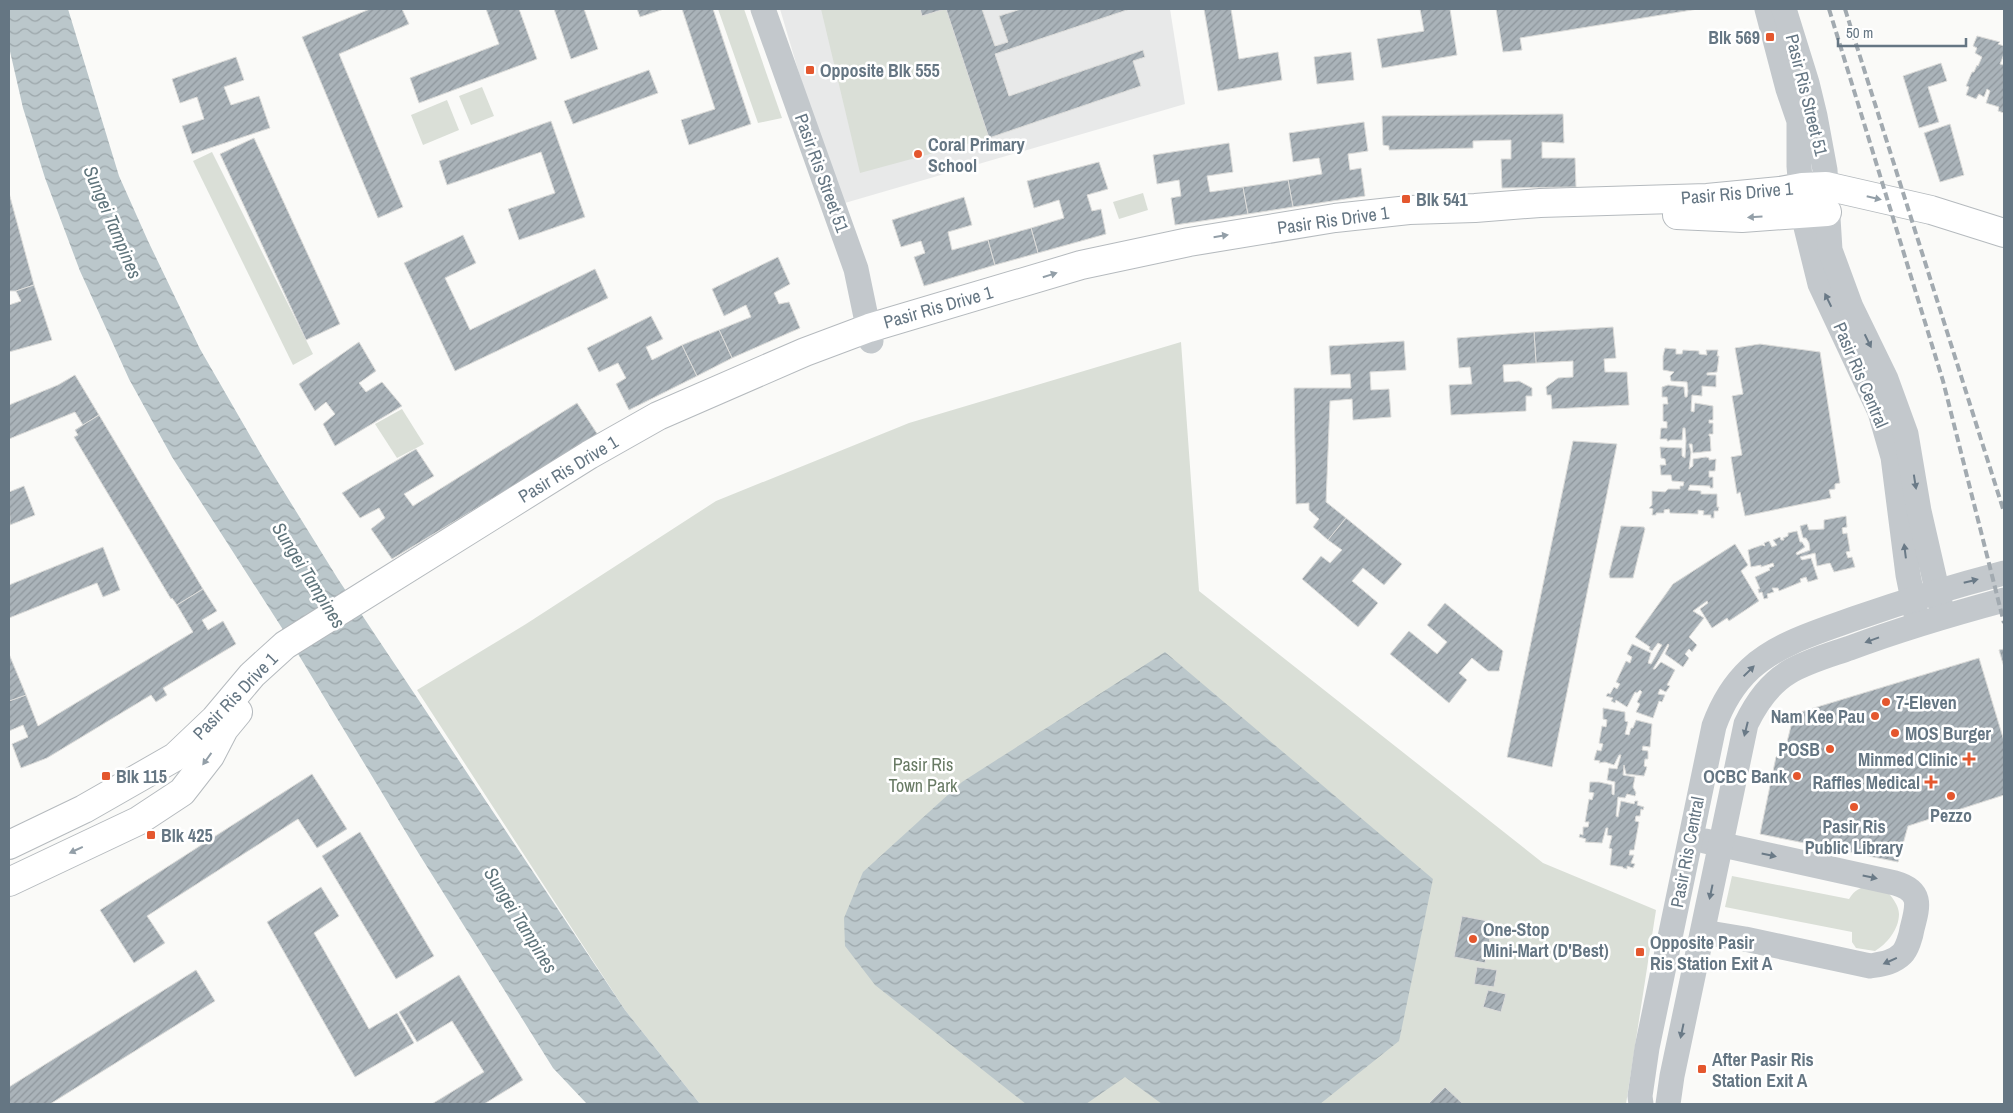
<svg xmlns="http://www.w3.org/2000/svg" width="2013" height="1113" font-family="'Archivo Narrow',sans-serif">
<style>
.built{fill:#e8e9e9}
.green{fill:#dadfd7}
.water{fill:url(#water-waves)}
.building{fill:url(#building-hatch);stroke:#dcdcda}
.lines{fill:none;stroke-linecap:round;stroke-linejoin:round}
.major-casing{stroke:#b5babe;stroke-width:30}
.minor{stroke:#c3c8cc;stroke-width:25}
.major{stroke:#fff;stroke-width:28}
.rail{stroke:#a2aab0;stroke-width:4;stroke-dasharray:8 4;stroke-linecap:butt}
.oneway{fill:#939fa8}
.oneway2{fill:#6a7a87}
.poi-dot{fill:#e4572e;stroke:#fff;stroke-width:2}
.labels{text-anchor:middle;dominant-baseline:central;stroke-width:5;stroke-linejoin:round;paint-order:stroke}
.poi-label{font-size:18px;font-weight:bold;fill:#657683;stroke:#fff;text-anchor:start}
.street-label{font-size:18px;fill:#657683;stroke:#fff}
.park-label{font-size:18px;fill:#687a64;stroke:#fff}
.water-label{font-size:19px;font-style:italic;fill:#60757c;stroke:#fff}
</style>
<defs>
<pattern id="water-waves" width="16" height="10" patternUnits="userSpaceOnUse" patternTransform="scale(1.25)"><rect width="16" height="10" fill="#bbc7cb"/><path d="M0 5q4-4 8 0t8 0" fill="none" stroke="#9ca6aa"/></pattern>
<pattern id="building-hatch" width="6" height="6" patternUnits="userSpaceOnUse" patternTransform="scale(1.25)"><rect width="6" height="6" fill="#aab3b9"/><path d="M-1 1l2-2M0 6l6-6M5 7l2-2" fill="none" stroke="#8e969c"/></pattern>
</defs>
<rect width="100%" height="100%" fill="#fafaf8"/>
<!-- built -->
<path class="built" d="M780,9H1170L1185,104L838,205Z"/>
<!-- green -->
<g class="green">
<path d="M718,9H744L782,118L758,123Z"/>
<path d="M821,9H919L923,16L946,9L989,138L860,173Z"/>
<path d="M482,87L494,116L471,125L459,96Z"/>
<path d="M447,100L459,130L423,145L411,115Z"/>
<path d="M212,152L313,354L293,365L193,161Z"/>
<path d="M1143,193L1148,210L1119,219L1113,202Z"/>
<path d="M1181,342L1199,591L1543,863L1656,910L1626,1104H700L625,1010L417,690L526,624L716,501L909,423Z"/>
<path d="M402,409L424,444L397,458L375,424Z"/>
<path d="M1732,876L1849,899C1859,883 1869,887 1885,889C1891,896 1899,905 1899,914C1899,929 1887,944 1875,951L1856,948L1852,942V932L1725,907Z"/>
</g>
<!-- water -->
<g class="water">
<path d="M9,9H68L119,176L148,241L200,349L263,458L338,579L625,1010L700,1104H587L553,1068L419,854L289,639L172,457L129,379L80,271L45,178L23,108L9,47Z"/>
<path d="M1165,652L1433,879L1399,1041L1320,1104H1162L1125,1077L1086,1104H1026L875,985L845,946L844,918L863,872L962,782Z"/>
</g>
<!-- building -->
<g class="building">
<path d="M370,9H402L409,24L339,54L403,207L378,218L302,37Z"/>
<path d="M486,9H519L537,59L419,103L410,78L499,44Z"/>
<path d="M554,9H584L598,49L571,59Z"/>
<path d="M637,9H664L640,17Z"/>
<path d="M682,9H713L751,124L689,145L681,120L715,109Z"/>
<path d="M920,9H945L922,16Z"/>
<path d="M946,9H982L995,46L1008,42L999,16L1021,9H1130L995,54L1009,96L1143,50L1145,57L1133,61L1141,86L989,138Z"/>
<path d="M1204,9H1231L1239,59L1278,52L1282,80L1218,91Z"/>
<path d="M1420,9H1450L1457,55L1382,68L1377,39L1424,31Z"/>
<path d="M1496,9H1698L1520,38L1522,50L1503,52Z"/>
<path d="M1977,36L2000,42L1998,44L2004,46V54L2000,64L2004,65V113L1998,111L1999,107L1986,103L1990,91L1987,89L1984,97L1979,94L1976,99L1966,95L1969,87L1966,86L1972,72H1974L1977,65L1978,66L1982,57L1975,53L1977,48L1973,46Z"/>
<path d="M1351,52L1354,80L1317,84L1314,57Z"/>
<path d="M236,57L244,80L224,87L231,105L259,96L270,128L192,154L182,126L204,119L197,97L180,103L172,79Z"/>
<path d="M1941,63L1947,81L1928,87L1939,122L1919,128L1903,76Z"/>
<path d="M649,70L658,93L573,124L564,101Z"/>
<path d="M1563,114L1564,143L1542,142V158H1575L1576,187L1502,188L1501,159H1511V140L1473,141V148L1389,150V146L1383,145L1382,116Z"/>
<path d="M551,121L585,217L519,240L508,209L555,193L541,152L447,185L439,161Z"/>
<path d="M1364,122L1368,151L1348,154L1350,170L1361,168L1365,196L1293,207L1288,180L1322,174L1319,158L1293,162L1289,133Z"/>
<path d="M1950,124L1964,175L1940,182L1924,133Z"/>
<path d="M254,138L340,324L306,340L220,154Z"/>
<path d="M1229,143L1233,172L1207,176L1210,192L1243,187L1248,214L1175,225L1171,198L1181,196L1179,180L1157,184L1153,155Z"/>
<path d="M1099,162L1108,189L1087,195L1092,211L1101,209L1106,234L1038,253L1031,228L1064,218L1059,200L1034,208L1027,181Z"/>
<path d="M1288,180L1293,207L1248,214L1243,187Z"/>
<path d="M9,193L34,285L16,291H9Z"/>
<path d="M964,197L972,225L948,232L952,250L988,240L995,265L924,286L914,257L925,253L921,241L901,247L892,220Z"/>
<path d="M1031,228L1038,253L995,265L988,240Z"/>
<path d="M463,235L476,263L445,278L470,330L595,269L608,298L455,371L404,263Z"/>
<path d="M778,257L790,284L774,293L779,304L789,302L800,328L732,358L719,330L751,317L746,305L724,316L712,289Z"/>
<path d="M34,285L52,340L9,352V305L21,301L16,291Z"/>
<path d="M651,316L663,339L646,347L652,360L682,345L697,376L629,410L616,384L626,378L618,363L599,372L587,348Z"/>
<path d="M1613,327L1616,358L1604,359L1605,372H1627L1629,405L1552,409L1551,395H1547L1546,387L1558,378L1573,377V361L1536,363L1534,332Z"/>
<path d="M719,330L732,358L697,376L682,345Z"/>
<path d="M1534,332L1536,363L1503,365L1504,382L1519,381L1532,388V396H1526V411L1451,415L1449,385L1472,384L1470,367L1459,368L1457,338Z"/>
<path d="M1404,341L1406,370L1370,372L1371,390L1389,389L1391,417L1353,420L1352,399L1330,401L1326,502L1346,518L1328,540L1313,527L1319,519L1309,510V503L1296,504L1294,388H1351L1350,374L1331,375L1329,346Z"/>
<path d="M359,342L376,371L359,383L366,392L382,382L402,406L335,446L323,424L335,414L326,402L315,411L299,384Z"/>
<path d="M1760,344L1820,352L1840,483L1835,484V489L1829,490L1831,498L1745,516L1740,492L1737,494L1731,457L1742,455L1732,396L1743,394L1735,348Z"/>
<path d="M1665,348L1676,349V354H1682L1683,350L1699,351V354L1707,355L1706,350H1718L1717,356H1719L1717,372L1707,373V375H1716V387L1702,386V396L1692,395L1691,411L1694,412L1695,403L1713,406V420H1709V423H1713V434H1709V436H1710L1711,451L1693,453L1692,444H1689L1691,452L1689,469L1693,466V459L1706,457L1709,458V460L1716,459L1715,471H1709V477H1713V488H1710V486L1690,485L1688,490L1701,491V494H1717V507H1719L1718,511H1714V518H1711V515H1703L1704,511L1698,510V514L1670,513L1669,509L1664,510V513H1656V515H1652L1653,509L1649,508L1652,505V491L1665,492L1668,489H1680V486H1683L1684,482L1672,481L1671,475H1661L1660,465H1666L1665,459L1661,458L1660,447L1682,448V456L1685,458L1686,441L1685,428H1683L1682,440H1670L1669,441H1667V439H1660L1661,428H1667V422L1663,421V404H1668L1667,397H1662V387L1668,385L1684,387L1685,397H1687L1688,391L1687,382L1671,381L1670,376L1674,372L1663,370V356Z"/>
<path d="M75,375L99,415L83,425L75,412L9,439V405L58,385Z"/>
<path d="M577,403L598,435L392,559L371,529L385,518L379,508L360,518L342,493L416,449L434,476L404,494L413,506Z"/>
<path d="M99,415L203,589L177,605L172,598L171,599L74,437L78,435L75,430Z"/>
<path d="M1573,441L1617,444L1552,767L1507,757Z"/>
<path d="M24,486L35,515L10,525L9,492Z"/>
<path d="M1846,516L1847,527L1842,528L1843,534L1847,533L1850,551L1846,552L1848,558L1852,557L1855,567L1834,572L1830,563L1817,566L1815,553L1800,557L1802,560L1811,558L1818,579L1808,582L1806,577L1800,579L1801,582L1779,591L1778,588H1772L1774,592L1767,594L1768,598L1764,599L1762,592L1759,593L1758,589H1760L1755,577L1770,570L1769,568L1774,566L1773,563L1761,567V565L1751,567L1748,550L1762,545L1765,546L1764,543L1769,541L1772,547L1777,545L1773,540L1780,537L1781,540H1784L1783,538L1788,536V533L1797,531L1800,542H1802L1805,547L1796,553L1797,555L1810,550L1809,543L1806,538H1803L1800,526L1807,524L1809,530L1824,529V520Z"/>
<path d="M1346,518L1402,564L1384,585L1363,568L1352,581L1378,603L1358,627L1302,579L1321,556L1330,563L1342,550L1328,540Z"/>
<path d="M1621,526L1644,527L1645,529L1633,578H1610L1609,574Z"/>
<path d="M1735,544L1748,565L1741,571L1759,601L1729,621L1727,618L1712,628L1700,609L1708,603L1707,601L1693,611L1704,618L1689,637L1697,645L1692,652L1689,649L1685,654L1689,658L1683,667L1665,654L1669,645L1668,644L1653,669H1655L1661,662L1675,670L1667,685L1670,686L1666,692L1660,689L1658,694L1665,695L1662,702L1659,701L1653,718L1636,712L1640,704L1637,702L1642,692L1640,690L1637,693L1635,692L1627,707L1616,700L1615,703L1611,701L1613,698L1606,696L1608,693L1610,694L1614,687L1617,689L1620,684L1616,682L1626,661L1630,663L1632,657L1627,654L1632,644L1651,653L1648,663L1651,664L1662,645L1658,643L1652,651L1649,649L1650,647L1635,637L1673,584Z"/>
<path d="M103,547L120,590L103,597L97,583L9,618V585Z"/>
<path d="M203,589L217,611L202,620L208,630L223,621L236,644L163,688L167,695L156,702L151,695L47,758L21,768L12,744L28,737L23,725L9,731V701L26,695L38,726L193,632L177,605Z"/>
<path d="M1445,603L1503,651L1499,671H1488L1472,658L1459,673L1467,680L1449,703L1390,654L1409,631L1437,654L1447,642L1427,625Z"/>
<path d="M2004,649V667L1999,650Z"/>
<path d="M9,654L26,695L9,701Z"/>
<path d="M1979,658L2004,741V795L1908,826L1898,862L1760,834L1776,757L1785,750L1794,714Z"/>
<path d="M1603,708L1625,712V721L1628,722L1625,734L1629,735L1631,728H1633L1636,720L1652,724L1650,747L1643,746L1642,750L1648,751V759H1645L1644,766L1647,767L1644,776L1626,774L1624,765L1623,775L1635,777L1633,787L1636,793L1635,796L1627,794L1625,798L1618,797L1616,816L1618,817L1621,801L1634,804L1635,801H1638L1637,805L1644,807L1643,810L1641,809L1640,816H1636L1635,821L1639,822L1634,850H1630L1629,855H1634L1631,863L1635,864L1633,868L1627,866V869L1623,868V867L1610,865L1612,849L1609,848L1612,836L1607,835L1608,828H1606L1602,843L1585,842L1586,839L1579,837L1580,834L1583,835V827H1588L1589,822H1585L1589,799L1592,800L1594,793L1589,792L1590,782H1599L1612,785V794L1614,795L1615,782L1607,780L1609,768L1617,769L1621,755H1619L1614,765L1605,762L1599,763L1600,761L1594,760L1597,750L1601,751L1603,744L1599,743L1602,726L1606,727L1607,720L1603,719Z"/>
<path d="M312,774L347,829L317,848L298,819L147,916L165,943L134,963L100,910Z"/>
<path d="M360,832L434,956L396,979L322,856Z"/>
<path d="M321,887L339,916L314,933L369,1029L397,1013L414,1043L355,1077L267,922Z"/>
<path d="M1462,916L1493,922L1485,963L1454,957Z"/>
<path d="M1477,967L1497,970L1494,987L1474,984Z"/>
<path d="M196,970L215,1001L50,1104H9V1087Z"/>
<path d="M459,975L523,1080L484,1104H432L484,1072L452,1021L417,1042L399,1012Z"/>
<path d="M1488,990L1506,994L1501,1012L1483,1007Z"/>
<path d="M1445,1087L1463,1104H1428Z"/>
</g>
<g class="lines">
<!-- major casing -->
<g class="major-casing">
<g id="major">
<path d="M1677,215L1742,218L1827,212"/>
<path d="M9,845L84,809L175,757L215,719L252,675L285,645L589,455L658,416L805,352L869,328L1081,265L1189,242L1335,218L1409,210L1475,208L1540,203L1707,198L1780,191L1802,187L1826,186L1931,210L2004,233"/>
<path d="M9,882L138,821L182,792L210,756L224,729L238,712"/>
</g>
</g>
<!-- minor -->
<g class="minor">
<path d="M763,9L856,269L871,341"/>
<path d="M1767,9L1788,89L1799,121V166L1803,215L1820,284L1880,412L1893,457L1908,575L1916,614"/>
<path d="M1784,9L1807,83L1815,116L1825,170L1830,250L1851,307L1886,379L1906,434L1919,511L1941,607"/>
<path d="M1703,932L1745,939L1870,966C1882,964 1893,963 1902,954C1907,949 1911,936 1912,929C1918,906 1923,891 1895,883L1705,841"/>
<path d="M1641,1104L1640,1096L1647,1048L1714,726C1722,704 1733,685 1750,669C1778,643 1820,631 1856,618C1905,601 1954,586 2004,573"/>
<path d="M1668,1104L1672,1076L1746,724C1756,703 1769,684 1789,672C1808,661 1830,655 1850,648C1901,629 1952,614 2004,600"/>
</g>
<!-- major -->
<use href="#major" class="major"/>
<!-- rail -->
<g class="rail">
<path d="M1829,9L1943,381L2004,623"/>
<path d="M1845,9L2004,512"/>
</g>
</g>
<!-- one-way arrows -->
<defs><path id="oneway-solid" d="M-6-.8H1V-3.2L6.5 0L1 3.2V.8H-6Z" transform="scale(1.25)"/></defs>
<g class="oneway">
<use href="#oneway-solid" transform="translate(1874 198) rotate(13)"/>
<use href="#oneway-solid" transform="translate(1755 217) rotate(177)"/>
<use href="#oneway-solid" transform="translate(1221 236) rotate(-9)"/>
<use href="#oneway-solid" transform="translate(1050 275) rotate(-17)"/>
<use href="#oneway-solid" transform="translate(207 759) rotate(126)"/>
<use href="#oneway-solid" transform="translate(76 850) rotate(155)"/>
</g>
<g class="oneway2">
<use href="#oneway-solid" transform="translate(1828 300) rotate(-116)"/>
<use href="#oneway-solid" transform="translate(1868 341) rotate(64)"/>
<use href="#oneway-solid" transform="translate(1915 482) rotate(81)"/>
<use href="#oneway-solid" transform="translate(1905 551) rotate(-97)"/>
<use href="#oneway-solid" transform="translate(1971 581) rotate(-14)"/>
<use href="#oneway-solid" transform="translate(1872 640) rotate(160)"/>
<use href="#oneway-solid" transform="translate(1749 671) rotate(-44)"/>
<use href="#oneway-solid" transform="translate(1746 729) rotate(104)"/>
<use href="#oneway-solid" transform="translate(1769 855) rotate(12)"/>
<use href="#oneway-solid" transform="translate(1870 877) rotate(12)"/>
<use href="#oneway-solid" transform="translate(1711 892) rotate(102)"/>
<use href="#oneway-solid" transform="translate(1890 961) rotate(156)"/>
<use href="#oneway-solid" transform="translate(1682 1031) rotate(102)"/>
</g>
<!-- markers -->
<g class="poi-dot">
<rect x="1765" y="32" width="10" height="10" rx="2.5"/>
<rect x="805" y="65" width="10" height="10" rx="2.5"/>
<circle cx="918" cy="154" r="5"/>
<rect x="1401" y="194" width="10" height="10" rx="2.5"/>
<circle cx="1886" cy="702" r="5"/>
<circle cx="1875" cy="716" r="5"/>
<circle cx="1895" cy="733" r="5"/>
<circle cx="1830" cy="749" r="5"/>
<path d="M1966.5 751.5h5v5h5v5h-5v5h-5v-5h-5v-5h5z"/>
<rect x="101" y="771" width="10" height="10" rx="2.5"/>
<circle cx="1797" cy="776" r="5"/>
<path d="M1928.5 774.5h5v5h5v5h-5v5h-5v-5h-5v-5h5z"/>
<circle cx="1951" cy="796" r="5"/>
<circle cx="1854" cy="807" r="5"/>
<rect x="146" y="830" width="10" height="10" rx="2.5"/>
<circle cx="1473" cy="939" r="5"/>
<rect x="1635" y="947" width="10" height="10" rx="2.5"/>
<rect x="1697" y="1064" width="10" height="10" rx="2.5"/>
</g>
<g class="labels">
<!-- poi labels -->
<g class="poi-label">
<text x="1760" y="37" text-anchor="end">Blk 569</text>
<text x="820" y="70">Opposite Blk 555</text>
<text x="928" y="144">Coral Primary<tspan x="928" dy="21">School</tspan></text>
<text x="1416" y="199">Blk 541</text>
<text x="1896" y="702">7-Eleven</text>
<text x="1865" y="716" text-anchor="end">Nam Kee Pau</text>
<text x="1905" y="733">MOS Burger</text>
<text x="1820" y="749" text-anchor="end">POSB</text>
<text x="1958" y="759" text-anchor="end">Minmed Clinic</text>
<text x="116" y="776">Blk 115</text>
<text x="1787" y="776" text-anchor="end">OCBC Bank</text>
<text x="1920" y="782" text-anchor="end">Raffles Medical</text>
<text x="1951" y="815" text-anchor="middle">Pezzo</text>
<text x="1854" y="826" text-anchor="middle">Pasir Ris<tspan x="1854" dy="21">Public Library</tspan></text>
<text x="161" y="835">Blk 425</text>
<text x="1483" y="929">One-Stop<tspan x="1483" dy="21">Mini-Mart (D'Best)</tspan></text>
<text x="1650" y="942">Opposite Pasir<tspan x="1650" dy="21">Ris Station Exit A</tspan></text>
<text x="1712" y="1059">After Pasir Ris<tspan x="1712" dy="21">Station Exit A</tspan></text>
</g>
<!-- street labels -->
<g class="street-label">
<text transform="translate(1807 95) rotate(76)">Pasir Ris Street 51</text>
<text transform="translate(822 173) rotate(70)">Pasir Ris Street 51</text>
<text transform="translate(1737 193) rotate(-5)">Pasir Ris Drive 1</text>
<text transform="translate(1333 220) rotate(-8)">Pasir Ris Drive 1</text>
<text transform="translate(938 307) rotate(-16)">Pasir Ris Drive 1</text>
<text transform="translate(1861 375) rotate(67)">Pasir Ris Central</text>
<text transform="translate(568 469) rotate(-31)">Pasir Ris Drive 1</text>
<text transform="translate(235 696) rotate(-46)">Pasir Ris Drive 1</text>
<text transform="translate(1687 852) rotate(-79)">Pasir Ris Central</text>
</g>
<!-- park labels -->
<g class="park-label">
<text x="923" y="764">Pasir Ris<tspan x="923" dy="21">Town Park</tspan></text>
</g>
<!-- water labels -->
<g class="water-label">
<text transform="translate(113 222) rotate(67)">Sungei Tampines</text>
<text transform="translate(309 575) rotate(58)">Sungei Tampines</text>
<text transform="translate(521 920) rotate(58)">Sungei Tampines</text>
</g>
</g>
<!-- border -->
<rect width="2013" height="1113" fill="none" stroke="#657683" stroke-width="20"/>
<!-- scale -->
<path d="M1838 38v8h128v-8" fill="none" stroke="#657683" stroke-width="2.5"/>
<text x="1846" y="38" font-size="15" fill="#657683" stroke="#ffffff" stroke-width="4" paint-order="stroke">50 m</text>
</svg>
